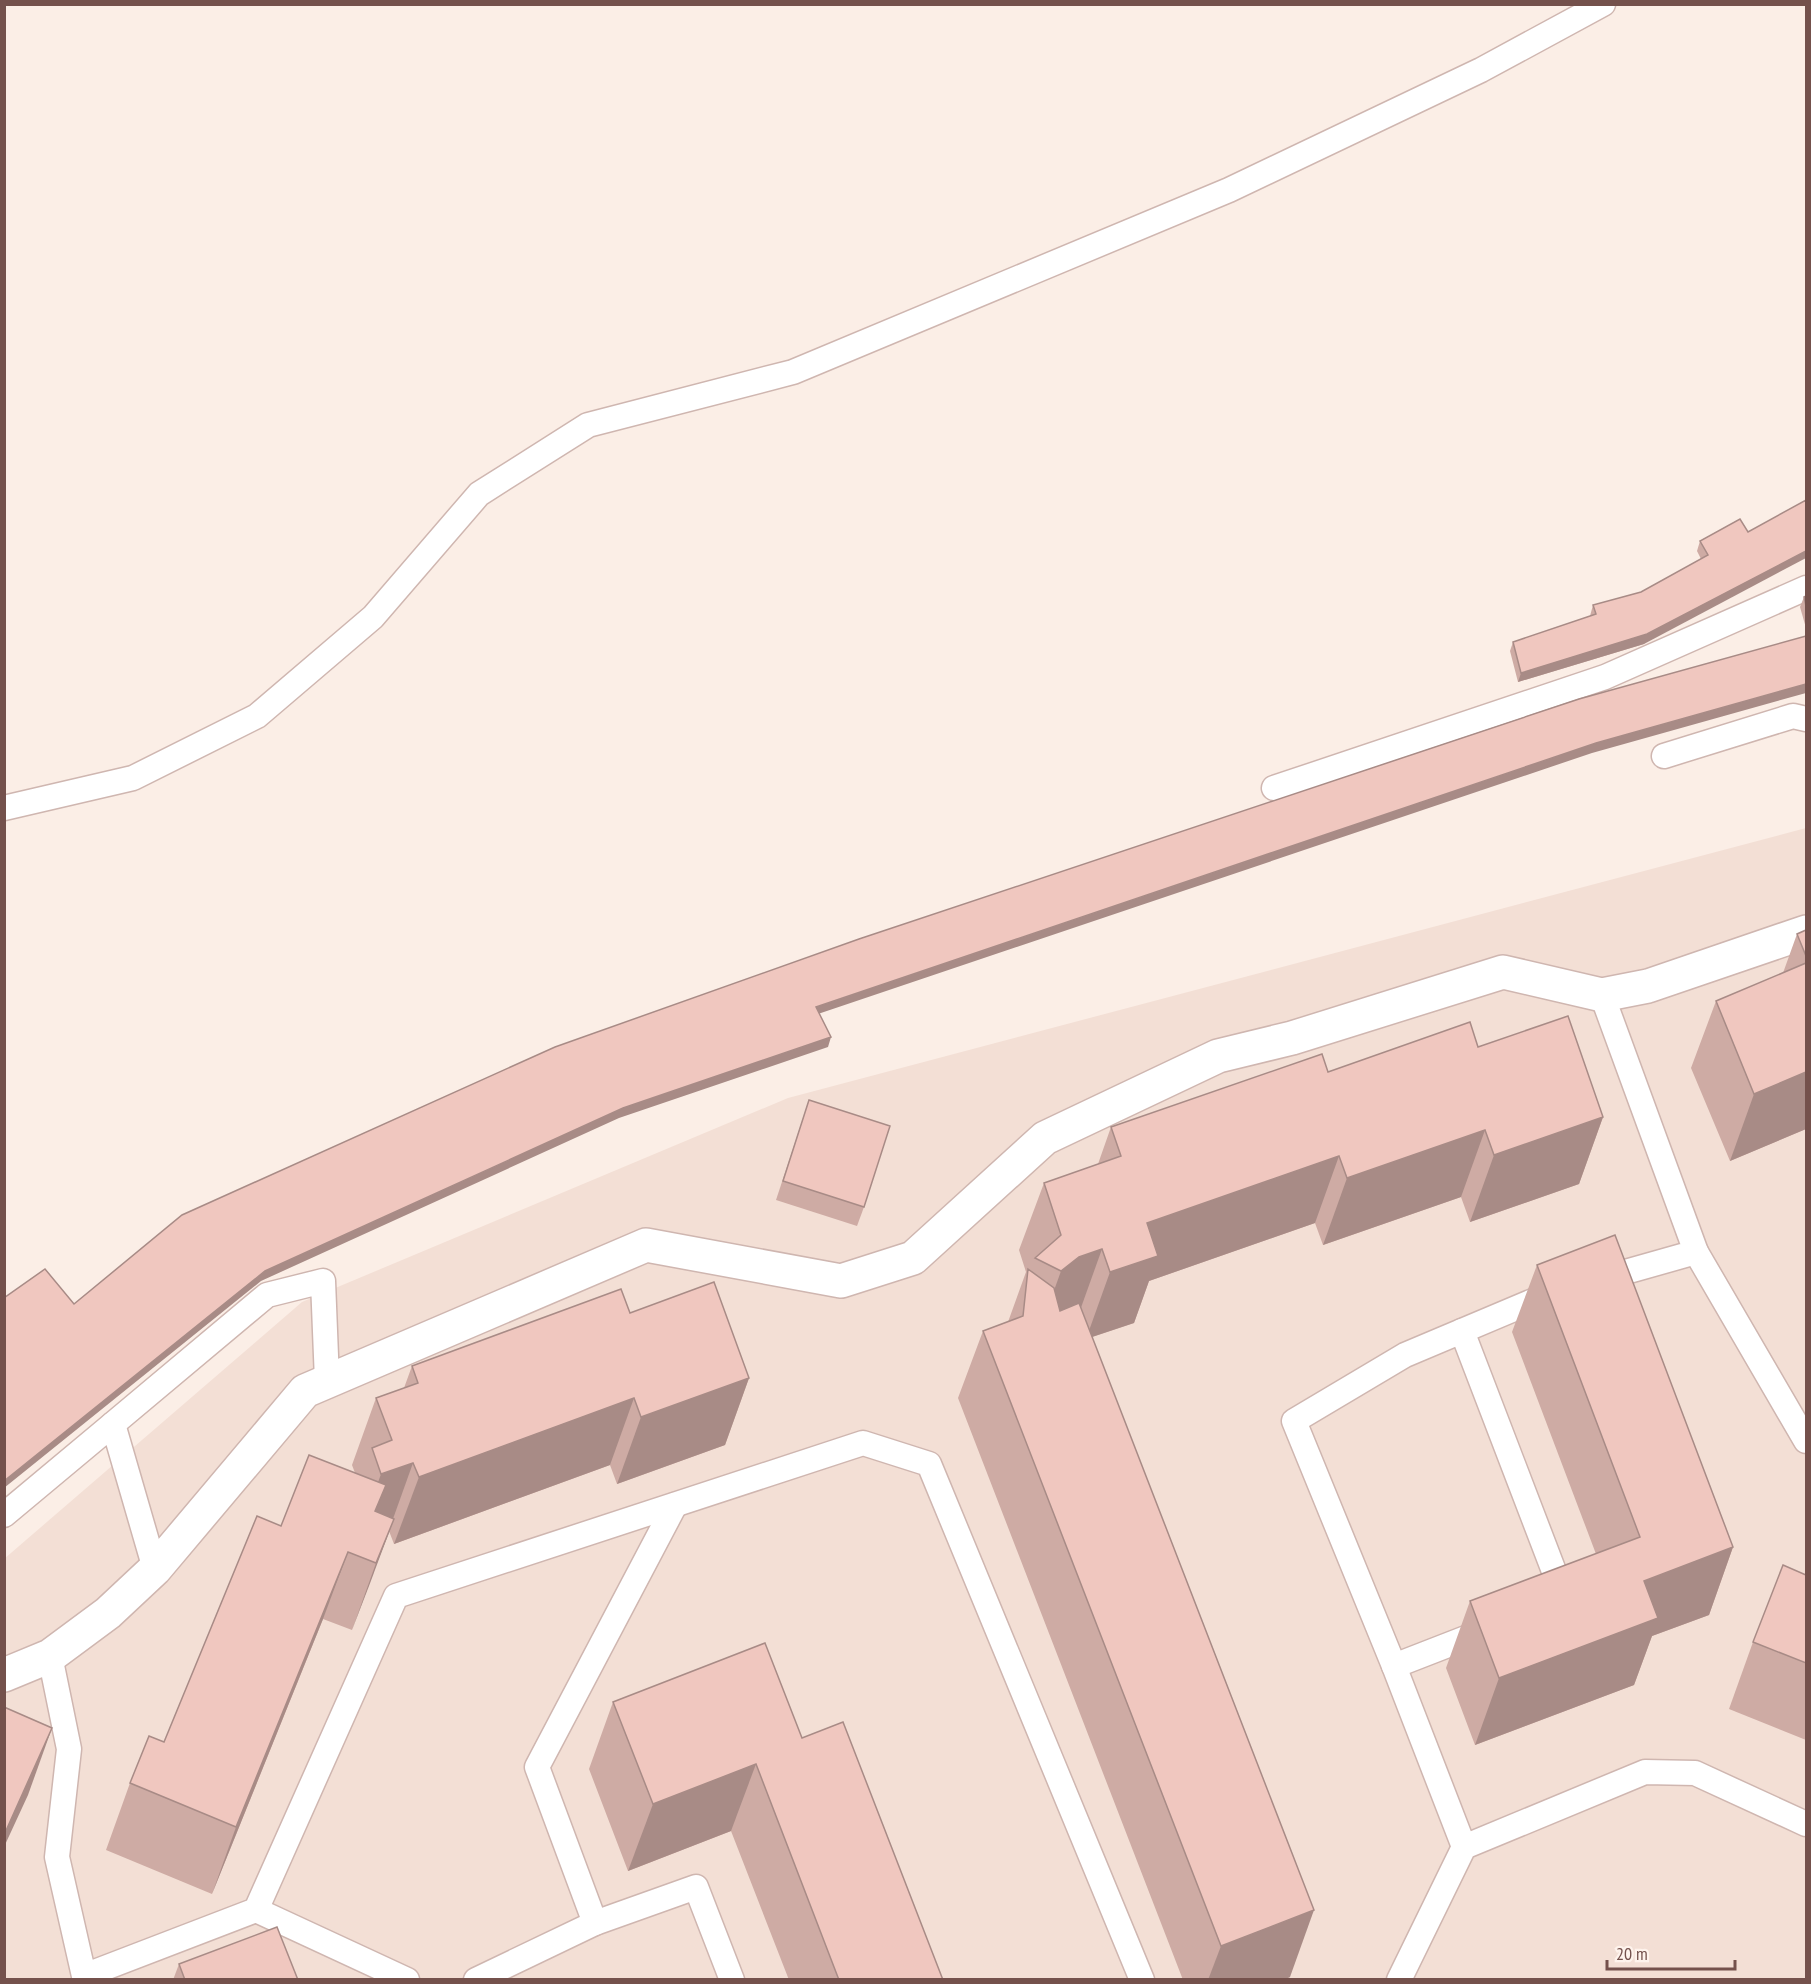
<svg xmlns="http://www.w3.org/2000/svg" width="1811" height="1984" font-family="'PT Sans Narrow',sans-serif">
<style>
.residential{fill:#f3dfd5}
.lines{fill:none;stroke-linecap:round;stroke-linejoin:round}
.service-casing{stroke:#cfb6b0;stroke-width:27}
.minor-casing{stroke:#cfb6b0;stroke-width:36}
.service{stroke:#fff;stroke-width:24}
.minor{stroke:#fff;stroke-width:33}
.wall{fill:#ceaba4}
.shaded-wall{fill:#a88b86}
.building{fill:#f0c7bf;stroke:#a88b86;stroke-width:1.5}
</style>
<rect width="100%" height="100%" fill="#fbeee6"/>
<!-- residential -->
<path class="residential" d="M1806,828V1979H5L4,1559L302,1302L788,1098Z"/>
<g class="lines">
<!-- service casing -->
<g class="service-casing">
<g id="service">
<path d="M1664,756L1793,716L1806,719"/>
<path d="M1274,788L1605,677L1806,588"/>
<path d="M4,808L133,778L257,716L373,617L479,494L588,425L793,372L1229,190L1481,70L1603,4"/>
<path d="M1696,1252L1806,1441"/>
<path d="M1597,1280L1696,1252L1602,995"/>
<path d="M1462,1331L1565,1600"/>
<path d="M113,1424L267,1295L323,1281L327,1381"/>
<path d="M4,1515L113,1424L155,1569"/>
<path d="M50,1656L69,1749L57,1857L84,1976L256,1910L396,1596L863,1443L929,1464L1142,1980"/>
<path d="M1394,1666L1294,1421L1405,1355L1552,1293"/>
<path d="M1464,1847L1394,1666L1484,1631"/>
<path d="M256,1910L407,1980"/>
<path d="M595,1923L537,1767L675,1505"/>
<path d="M476,1980L595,1923L696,1887L732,1980"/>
<path d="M1399,1980L1464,1847L1645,1772L1695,1773L1806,1824"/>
</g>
</g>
<!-- minor casing -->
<g class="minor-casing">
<path id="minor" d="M4,1675L50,1656L108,1613L155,1569L305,1391L646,1245L841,1281L913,1258L1045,1138L1218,1056L1292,1038L1503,972L1602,995L1648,986L1806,932"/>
</g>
<!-- service -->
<use href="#service" class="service"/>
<!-- minor -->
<use href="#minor" class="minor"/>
</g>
<!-- wall -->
<g class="wall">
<path d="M1740,519L1644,644L1518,682L1510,651L1513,642L1590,616L1593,605L1641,592L1701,559L1697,551L1700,541Z"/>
<path d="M1806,596V628L1800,607L1804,597Z"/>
<path d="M1806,930V1129L1730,1161L1691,1068L1716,1001L1783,973L1797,934Z"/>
<path d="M1478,1047L1603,1117L1579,1184L1470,1222L1461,1197L1323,1245L1315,1223L1149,1281L1134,1323L1092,1337L1290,1977L1283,1980H1183L958,1398L983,1331L1008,1322L1026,1272L1019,1250L1044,1183L1098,1164L1111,1127L1328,1072Z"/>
<path d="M809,1100L864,1207L857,1226L776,1200Z"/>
<path d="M1537,1265L1733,1547L1709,1615L1652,1636L1634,1685L1475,1745L1446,1668L1470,1601L1596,1554L1512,1332Z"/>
<path d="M630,1313L749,1378L725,1445L617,1484L610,1465L394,1544L389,1531L352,1630L323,1619L212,1894L106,1850L130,1783L164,1742L281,1526L355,1473L352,1465L376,1398L404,1388L412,1366Z"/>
<path d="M1806,1575V1740L1729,1709L1753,1642Z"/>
<path d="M613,1702L802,1738L943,1980H789L731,1831L628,1871L589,1769Z"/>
<path d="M179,1964L298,1980H173Z"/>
</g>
<!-- shaded-wall -->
<g class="shaded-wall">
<path d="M1806,551V558L1644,644L1518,682L1521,673Z"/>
<path d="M1806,684V693L1592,753L812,1016L816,1007L1596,743Z"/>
<path d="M831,1037L828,1047L619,1118L261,1281L4,1488V1481L265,1271L623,1108Z"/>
<path d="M1806,1072V1129L1730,1161L1754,1094Z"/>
<path d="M1603,1117L1579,1184L1470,1222L1494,1155Z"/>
<path d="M1485,1130L1461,1197L1323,1245L1347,1178Z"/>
<path d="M1339,1156L1315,1223L1149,1281L1134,1323L1086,1339L1110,1272L1147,1223Z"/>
<path d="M1102,1249L1078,1316L1037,1338L1061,1271L1079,1257Z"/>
<path d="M749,1378L725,1445L617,1484L641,1417Z"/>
<path d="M634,1398L610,1465L394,1544L419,1477Z"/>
<path d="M413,1463L389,1530L357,1541L381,1474Z"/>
<path d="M394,1519L369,1586L352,1630L376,1563Z"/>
<path d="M1733,1547L1709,1615L1652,1636L1634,1685L1475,1745L1499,1678L1644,1581Z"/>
<path d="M348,1552L323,1619L212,1894L236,1827Z"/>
<path d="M52,1728L28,1795L4,1847V1835Z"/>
<path d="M756,1764L731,1831L628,1871L653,1804Z"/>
<path d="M1314,1910L1290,1977L1283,1980H1208L1221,1946Z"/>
</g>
<!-- building -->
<g class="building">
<path d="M1806,500V551L1647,634L1521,673L1513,642L1596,614L1593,605L1641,592L1708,555L1700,541L1740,519L1748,532Z"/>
<path d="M1806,596V606L1804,597Z"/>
<path d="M1806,636V684L1596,743L816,1007L831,1037L623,1108L265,1271L4,1481V1298L45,1269L74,1304L182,1215L555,1047L859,939L1579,699Z"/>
<path d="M1806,930V956L1797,934Z"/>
<path d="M1806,963V1072L1754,1094L1716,1001Z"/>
<path d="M1568,1016L1603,1117L1494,1155L1485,1130L1347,1178L1339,1156L1147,1223L1158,1256L1110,1272L1102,1249L1079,1257L1061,1271L1035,1258L1061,1235L1044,1183L1121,1156L1111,1127L1322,1054L1328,1072L1470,1022L1478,1047Z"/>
<path d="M809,1100L890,1126L864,1207L783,1181Z"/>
<path d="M1615,1235L1733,1547L1644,1581L1658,1618L1499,1678L1470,1601L1640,1537L1537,1265Z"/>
<path d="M1028,1269L1054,1288L1060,1311L1079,1303L1314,1910L1221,1946L983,1331L1023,1316Z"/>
<path d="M714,1282L749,1378L641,1417L634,1398L419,1477L413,1463L381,1474L372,1448L392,1440L376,1398L418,1383L412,1366L621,1289L630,1313Z"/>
<path d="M309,1455L386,1485L375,1511L394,1519L376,1563L348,1552L236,1827L130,1783L149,1736L164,1742L257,1516L281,1526Z"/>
<path d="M1783,1565L1806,1575V1663L1753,1642Z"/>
<path d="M765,1643L802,1738L843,1722L943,1980H839L756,1764L653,1804L613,1702Z"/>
<path d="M4,1707L52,1728L4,1835Z"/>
<path d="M277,1927L298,1980H185L179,1964Z"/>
</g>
<!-- border -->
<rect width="1811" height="1984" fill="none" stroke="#74514c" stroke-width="12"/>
<!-- scale -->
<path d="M1607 1960v9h128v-9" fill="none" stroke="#74514c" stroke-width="3"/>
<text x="1616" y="1960" font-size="18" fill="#74514c" stroke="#fef3ec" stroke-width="4.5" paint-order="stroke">20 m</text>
</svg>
